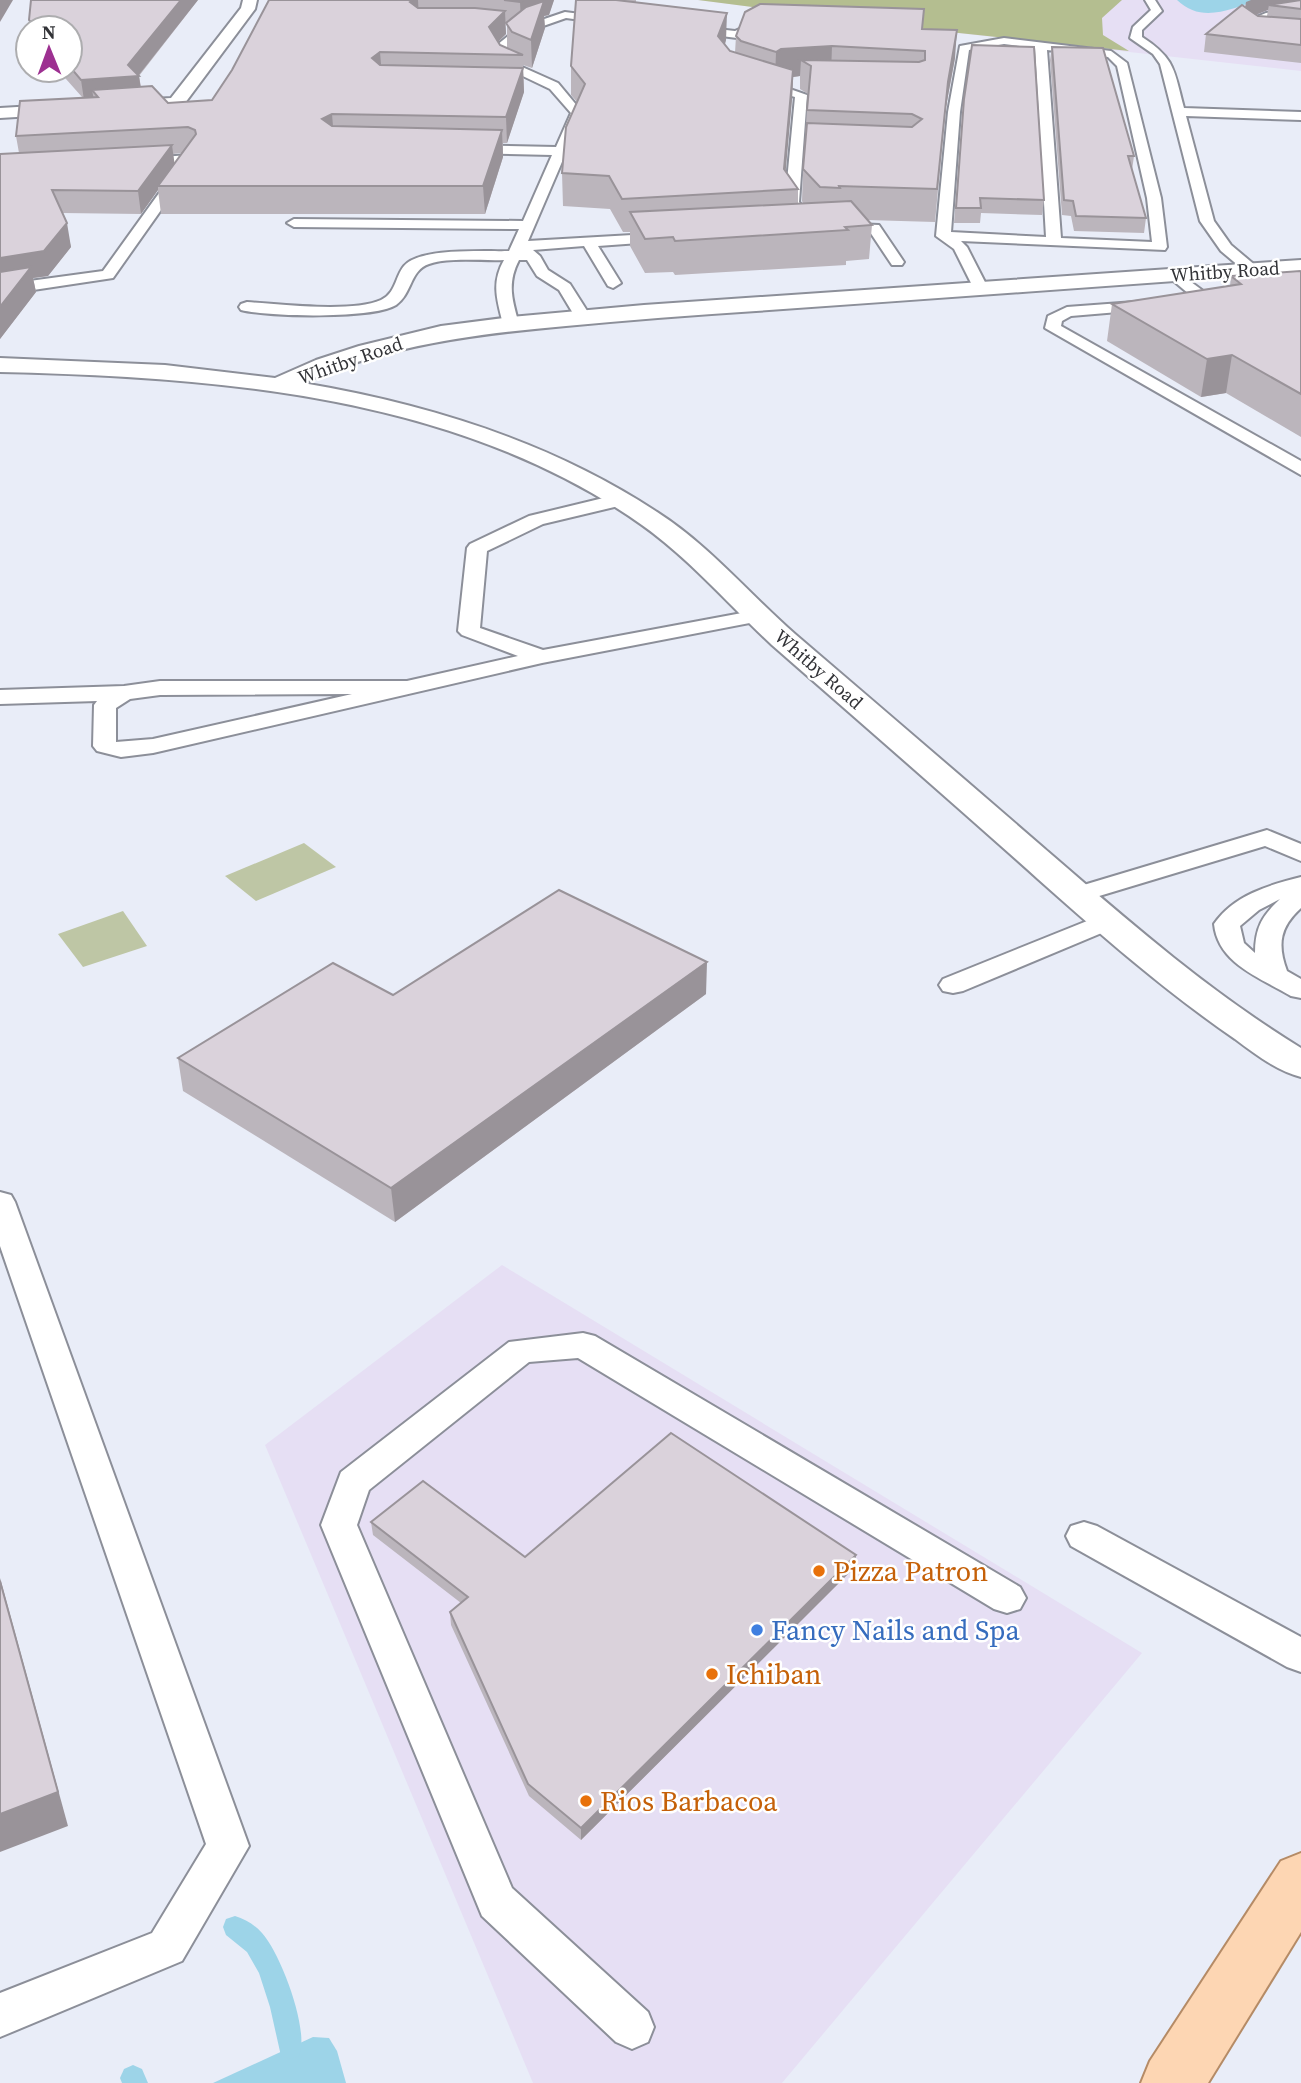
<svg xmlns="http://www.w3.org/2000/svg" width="1301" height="2083" font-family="'Source Serif 4',serif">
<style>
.commercial{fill:#e6dff4}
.green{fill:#bec6a5}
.forest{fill:#b4be90}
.water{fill:#9dd4e8}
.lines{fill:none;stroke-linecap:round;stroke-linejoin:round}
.stream{fill:#9dd4e8;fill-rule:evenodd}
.service-casing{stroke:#8c8f99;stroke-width:4}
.minor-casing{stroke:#8c8f99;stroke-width:4}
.primary-casing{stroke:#b58b66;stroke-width:4}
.service{fill:#fff;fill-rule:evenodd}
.minor{fill:#fff;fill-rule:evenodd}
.primary{fill:#fdd6b3;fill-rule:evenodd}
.wall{fill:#bbb5bc;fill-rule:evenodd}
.shaded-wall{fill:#999399}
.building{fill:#dad2db;stroke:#999399;stroke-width:2}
.food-dot{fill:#e8710a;stroke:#fff;stroke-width:2.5}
.shop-dot{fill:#3f7fe0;stroke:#fff;stroke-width:2.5}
.labels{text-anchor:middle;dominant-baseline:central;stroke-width:5;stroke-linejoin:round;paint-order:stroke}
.far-street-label{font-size:19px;fill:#323337;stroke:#fff}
.near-food-label{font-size:28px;fill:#c56008;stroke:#fff;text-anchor:start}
.near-shop-label{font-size:28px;fill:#366cbe;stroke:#fff;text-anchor:start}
</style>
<rect width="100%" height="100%" fill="#e9edf8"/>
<!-- commercial -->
<g class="commercial">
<path d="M698,0H1301V71L940,31Z"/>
<path d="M502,1265L1142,1653L782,2083H533L265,1445Z"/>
</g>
<!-- green -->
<g class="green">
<path d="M304,843L336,867L256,901L225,876Z"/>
<path d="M123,911L147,946L83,967L58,934Z"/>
</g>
<!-- forest -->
<path class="forest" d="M698,0H1122L1102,18L1103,35L1129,51L940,31Z"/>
<!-- water -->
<g class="water">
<path d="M1177,0H1259C1230,9 1202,24 1177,0Z"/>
<path d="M313,2037L329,2038L337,2051L346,2083H213Z"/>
</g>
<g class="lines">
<!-- stream -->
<g class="stream">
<path d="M235,1916C245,1919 255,1925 262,1933C281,1954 310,2031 299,2056L290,2059L281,2056L270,2007L259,1973L247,1952L226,1935L223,1927L226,1919Z"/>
<path d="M133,2065L142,2069L148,2083H122L120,2078L124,2069Z"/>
</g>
<!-- service casing -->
<g class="service-casing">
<g id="service">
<path d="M1145,0H1155L1162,11L1142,30V37C1176,59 1174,71 1184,108L1301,112V120L1186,116L1214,221L1231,245L1256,266L1259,269L1256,272H1246L1221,251L1200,221L1160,64L1153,54L1130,38L1133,27L1151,10Z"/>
<path d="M1301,9V15L1268,19L1256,24L1301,30V36L1255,31L1242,23L1266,13Z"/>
<path d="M565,12L611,18L616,21L611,24L566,18L526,32L504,50L511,62L558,83L583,113L528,241L667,233L674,237L667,241L598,246L621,283L613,288L608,286L584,246L533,250L540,256L548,270L570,284L591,317L589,320H577L559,290L537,276L527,260H519C507,283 512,300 519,324L511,329L503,324C497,300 491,283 504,260C481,261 450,257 429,264C410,270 412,294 396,305C374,319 268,317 241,310L239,307L241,304L247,302C280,304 352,313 381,300C396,293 395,277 404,266C420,247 485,252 509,251L519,229L294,227L287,223L294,219L523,221L552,155L466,153L459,149L466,145L556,147L571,113L550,89L502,66L492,49L518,28Z"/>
<path d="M764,18L777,21L737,38L690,32L684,29L690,26L735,31Z"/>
<path d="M1004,38L1111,51L1127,63L1161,198L1167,247L1165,250L961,241L967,247L988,288L980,293L975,291L954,249L936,236L948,112L960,46ZM1004,44L1035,48L1046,237L951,232L960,112L969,50ZM1047,50L1108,57L1117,66L1147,198L1152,242L1061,238Z"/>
<path d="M753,79H761L807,95L799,202L809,215L807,218H797L785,202L795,97L753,85Z"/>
<path d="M190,155L197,159L113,278L0,295V285L103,271L180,164L136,166L131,165V159Z"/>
<path d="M833,223L879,225L904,262L902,265H892L870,232L828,230L826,227Z"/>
<path d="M1175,270L1214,299L1216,302L1214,305H1202L1170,278L1167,275Z"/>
<path d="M1148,301L1156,306L1154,309L1071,316L1062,321L1061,326L1301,461V475L1045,328L1048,316L1067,307Z"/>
<path d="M620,494L629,500L627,504L543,524L487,551L480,628L543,650L758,610L765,612L768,616L765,620L542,663L153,753L121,757L97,751L93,746L94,705L97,701L0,704V690L124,686L160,681H407L518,656L462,635L458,631L467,548L470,544L529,516ZM352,694L153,739L116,742V708L130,699L160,695Z"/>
<path d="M1267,830L1301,844V861L1265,846L1076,903L1067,900L1063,895L1067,890Z"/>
<path d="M1301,877V908C1280,927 1277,944 1287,971L1301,979V998L1291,996C1261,978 1218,964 1214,924C1234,895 1269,885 1301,877ZM1280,899C1262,916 1255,928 1255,953L1244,943L1240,926L1259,910Z"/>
<path d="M1107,913L1116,915L1120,921L1116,927L963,991L953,993L943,991L939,985L943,979Z"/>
<path d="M0,1192L11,1195L15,1202L249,1846L182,1961L0,2037V1993L152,1933L206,1844L0,1246Z"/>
<path d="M583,1333L595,1336L1020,1587L1026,1598L1020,1609L1007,1613L994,1609L578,1358L529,1362L369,1490L357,1525L512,1888L648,2012L654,2027L648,2042L632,2049L616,2042L482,1916L321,1525L341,1472L509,1342Z"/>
<path d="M1084,1522L1097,1526L1301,1637V1672L1287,1667L1071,1546L1066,1536L1071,1526Z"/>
</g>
</g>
<!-- minor casing -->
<g class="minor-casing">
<g id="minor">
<path d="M243,0H257L255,9L182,107L0,118V108L171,98L241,8Z"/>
<path d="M1301,260V272C1119,285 938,298 756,311C693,315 629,320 566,326C476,334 387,345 303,383C428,404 551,442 657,512C709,545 749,594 795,634C878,705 962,777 1045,849C1127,920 1208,991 1301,1048V1077C1277,1071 1255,1054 1235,1039C1165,991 1101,935 1038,879C950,800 861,723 772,645C729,605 690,559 642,525C458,395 218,377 0,372V358L165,365L275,378L316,360L359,346L441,326L511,317L644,305Z"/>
</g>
</g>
<!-- primary casing -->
<g class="primary-casing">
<path id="primary" d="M1301,1853V1932L1208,2083H1141L1150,2061L1281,1861Z"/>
</g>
<!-- service -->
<use href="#service" class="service"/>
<!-- minor -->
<use href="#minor" class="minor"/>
<!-- primary -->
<use href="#primary" class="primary"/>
</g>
<!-- wall -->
<g class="wall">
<path d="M198,0L139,76L141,87L168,103L212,100L232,70L269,0H554L549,15L544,16L545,28L532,68L523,65L524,92L507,143H503V157L485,214H161L158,190L141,214L62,213L71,247L48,276L33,278L36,292L0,339L19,153L16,136L82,97L58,70H70V28H30L29,20ZM505,23H507V48L500,45L498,42L506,34ZM182,153L174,164L173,154Z"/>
<path d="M576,0H636V2L726,40L725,45L730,51L735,53L736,36L923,29L955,58L945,112L935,222L867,220L872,225L869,259L846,261V265L675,275L673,272L645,273L630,246V232H623L610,209L563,206L562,173L577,102L571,95V66ZM800,76V89L808,94L803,169L802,201L803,203H798V189L785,172L792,99L793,77Z"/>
<path d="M1301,0V63L1204,52L1206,34L1245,7ZM1266,10H1268L1267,16H1258L1256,14Z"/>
<path d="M1052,47L1134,156L1132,170L1146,218L1144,233L1074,231L1071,216L1062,215L1050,60Z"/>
<path d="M964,99L1044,200L1042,215L981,213L980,223H954Z"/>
<path d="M1301,272V437L1226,393L1201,397L1107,341L1112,304L1230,286L1231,276Z"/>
<path d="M706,994L395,1222L183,1091L178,1058Z"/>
<path d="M371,1522L525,1557L856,1555L855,1567L581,1840L529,1796L451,1625L450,1612L461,1603L373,1535Z"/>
</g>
<!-- shaded-wall -->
<g class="shaded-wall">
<path d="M0,0H13L0,22Z"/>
<path d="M181,0H198L138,76H139L142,97H98L92,90L94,100H84L81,80L128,65Z"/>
<path d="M413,0H418L419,19L410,2Z"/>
<path d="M525,0H554L549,15L544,16L545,28L532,68L531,40L521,24L520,2Z"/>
<path d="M1251,0H1301L1269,5L1268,10L1243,20L1246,2Z"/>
<path d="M505,11L506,34L490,50L489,27Z"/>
<path d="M727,13L726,40L718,64V36Z"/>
<path d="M957,30L955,58L945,112L935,222L948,82Z"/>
<path d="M832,46L831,74L811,66L801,60L800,76L793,77L792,99L784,190V169L775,80L776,52L781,49Z"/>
<path d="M380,52L382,76L372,58Z"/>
<path d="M523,68L524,92L507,143L506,117Z"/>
<path d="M332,114L334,139L322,119Z"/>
<path d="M502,130L503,157L485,214L483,186Z"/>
<path d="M172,145L175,167L158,186V190L141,214L138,191Z"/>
<path d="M67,223L71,247L48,276L33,278L36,292L0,339V258Z"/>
<path d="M1232,355L1226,393L1201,397L1207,359Z"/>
<path d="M707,962L706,994L395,1222L391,1188Z"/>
<path d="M856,1555L855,1567L581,1840V1828Z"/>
<path d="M0,1578L68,1826L0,1852Z"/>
</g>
<!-- building -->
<g class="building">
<path d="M31,0H181L128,65L139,76L81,80L70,67V28H36L29,20Z"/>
<path d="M269,0H413L410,2L418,8H475L505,11L489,27L500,45L523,55L380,52L372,58L380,65L523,68L506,117L332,114L322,119L332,126L502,130L483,186H158L196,134L195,130L188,127L16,136L20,101L98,97L92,90L152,86L168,103L212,100L232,70Z"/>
<path d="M504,0H525L520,2Z"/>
<path d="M576,0H616L727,13L718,36L730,51L793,70L784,169L798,189L622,199L609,176L562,173L566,127L585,84L571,66Z"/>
<path d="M1301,0V9L1269,5Z"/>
<path d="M544,1L531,40L512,32L506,23L526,7Z"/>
<path d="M760,4L924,9L922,29L957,30L948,82L937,189L839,186L840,188L820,187L803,169L807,123L912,127L922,119L912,114L807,110L811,66L801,60L919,62L925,60V51L832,46L781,49L776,52L741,41L736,36L745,12Z"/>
<path d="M1242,5L1258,16L1301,19V45L1206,34Z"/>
<path d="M972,45L1034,47L1044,200L980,198L981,208H956L964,99Z"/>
<path d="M1052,47L1103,48L1134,156H1128L1146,218L1076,216L1073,201L1064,200Z"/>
<path d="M172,145L138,191L52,190L67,223L44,251L0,258V154Z"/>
<path d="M851,201L872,225L845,227L848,230L675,241L673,237L645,239L630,212Z"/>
<path d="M31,267L0,307V272Z"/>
<path d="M1300,271L1301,272V394L1232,355L1207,359L1112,304L1241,284L1231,276Z"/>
<path d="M559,890L707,962L391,1188L178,1058L333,963L393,995Z"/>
<path d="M671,1433L856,1555L581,1828L528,1784L450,1612L468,1597L371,1522L423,1481L525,1557Z"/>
<path d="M0,1581L58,1792L0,1814Z"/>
</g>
<!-- markers -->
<g class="food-dot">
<circle cx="819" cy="1571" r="7"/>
<circle cx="712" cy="1674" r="7"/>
<circle cx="586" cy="1801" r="7"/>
</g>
<circle class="shop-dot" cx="757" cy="1630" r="7"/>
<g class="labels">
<!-- far-street labels -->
<g class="far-street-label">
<text transform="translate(1225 271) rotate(-4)">Whitby Road</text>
<text transform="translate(350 360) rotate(-19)">Whitby Road</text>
<text transform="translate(819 669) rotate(41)">Whitby Road</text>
</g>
<!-- near-food labels -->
<g class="near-food-label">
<text x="833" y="1571">Pizza Patron</text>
<text x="726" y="1674">Ichiban</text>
<text x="600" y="1801">Rios Barbacoa</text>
</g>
<!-- near-shop labels -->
<g class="near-shop-label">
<text x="771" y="1630">Fancy Nails and Spa</text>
</g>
</g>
<!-- north arrow -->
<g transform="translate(49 49) rotate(359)"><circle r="33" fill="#ffffff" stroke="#adadaf" stroke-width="2"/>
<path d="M0-5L12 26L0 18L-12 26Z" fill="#9d3091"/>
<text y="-10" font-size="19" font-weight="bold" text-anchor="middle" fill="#323337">N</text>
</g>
</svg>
